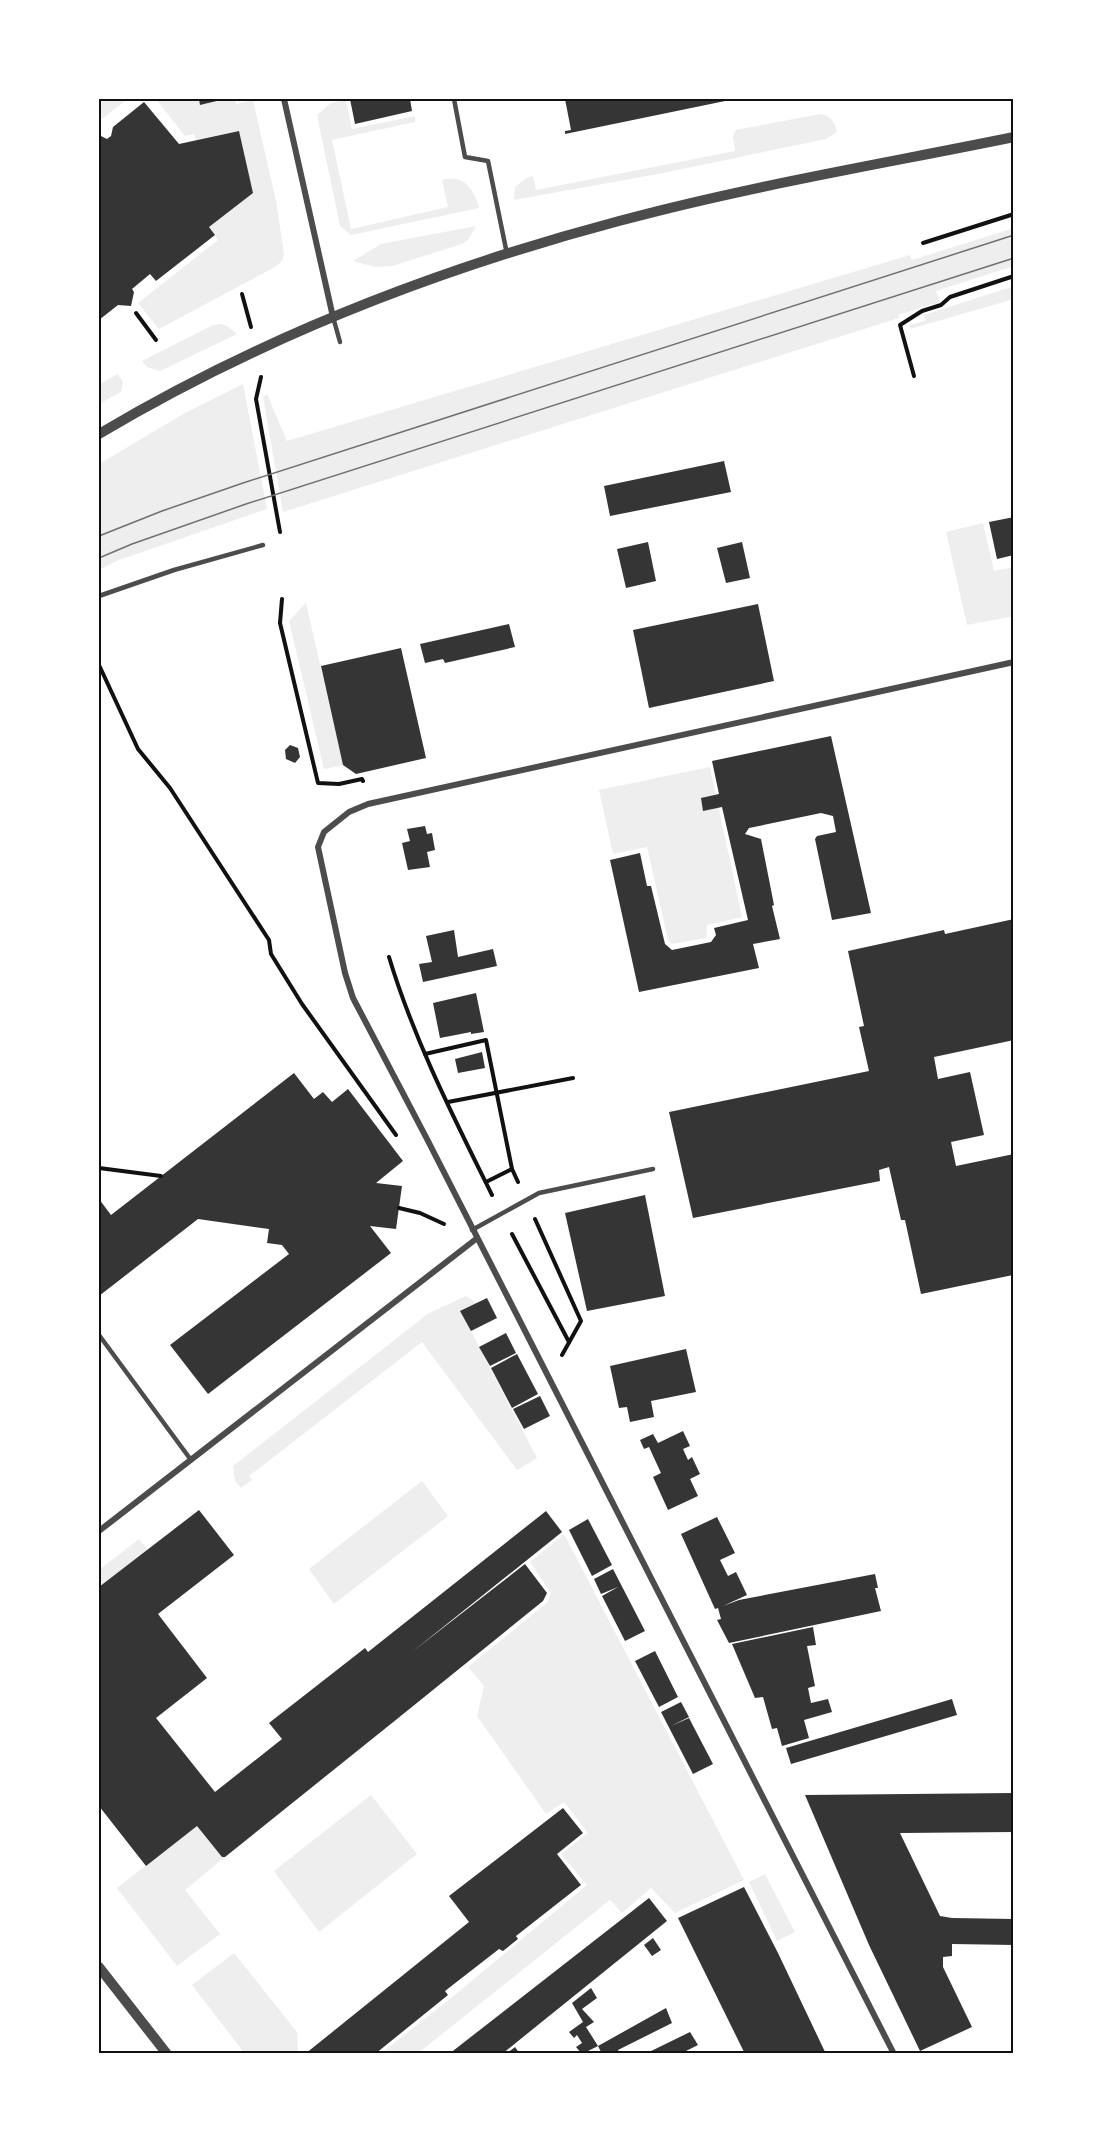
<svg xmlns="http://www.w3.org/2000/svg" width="1113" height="2153" font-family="Barlow,sans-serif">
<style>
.green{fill:#eee}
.building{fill:#353535}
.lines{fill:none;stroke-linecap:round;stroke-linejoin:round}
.path{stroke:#111;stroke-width:4}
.service{stroke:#4c4c4c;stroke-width:4.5}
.minor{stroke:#4c4c4c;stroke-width:6}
.tertiary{stroke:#4c4c4c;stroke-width:10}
.tram{stroke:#707070;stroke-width:1.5}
.neatline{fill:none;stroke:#111;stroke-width:2}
</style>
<rect width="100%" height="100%" fill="#fff"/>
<!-- green -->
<g class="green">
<path d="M99,99H128L99,121Z"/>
<path d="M156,99H199L201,105L225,99H235L236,104L253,100L276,201L284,254L282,261L275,267L159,329L138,303L218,240L209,227L253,193L238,131L196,140L194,134L185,136Z"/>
<path d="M346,100L352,129L415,116V122L332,140L351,229L448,207L442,180C464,174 474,189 479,208L351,235L340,226L317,115L331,103Z"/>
<path d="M820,114C831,116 835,122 837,132L826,139L658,174L514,200L515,187L526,178L533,176L536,190L735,151L733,137L736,130Z"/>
<path d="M476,226L468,240L462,244L392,266L375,267L353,261L381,244Z"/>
<path d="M1014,228V266L936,291L940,302L898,315L899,318L283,512L263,397L267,394L287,441L910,255L912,260Z"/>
<path d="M1014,286V299L910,329L909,325L925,321L924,315Z"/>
<path d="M221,324L227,326L237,334L160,371L147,367L142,361L213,325Z"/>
<path d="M118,374L123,382L121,392L99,404V384Z"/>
<path d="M243,384L267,509L119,560L99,570V464L185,413Z"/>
<path d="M983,523L994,571L1014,567V616L967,625L946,532Z"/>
<path d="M306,603L343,765L324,769L289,621Z"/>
<path d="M710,767L742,917L707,925L706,938L672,944L668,940L647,847L613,854L599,790Z"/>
<path d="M466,1296L477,1303L461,1312L537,1458L517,1470L422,1342L249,1476L252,1480L241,1488L235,1481L233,1466L429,1313Z"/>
<path d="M422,1481L448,1516L334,1604L309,1569Z"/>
<path d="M564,1534L744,1880L675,1913L651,1888L622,1913L610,1900L417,2054H380L451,1998L587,1885L561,1854L588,1833L564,1802L546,1814L477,1716L484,1686L468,1667L548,1602L551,1593L530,1562Z"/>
<path d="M139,1539L148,1550L99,1587V1570Z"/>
<path d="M371,1795L417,1854L319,1932L274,1871Z"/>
<path d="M197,1826L222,1857H225L185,1890L220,1934L177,1966L117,1888Z"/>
<path d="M765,1874L795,1932L777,1941L749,1882Z"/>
<path d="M234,1953L297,2032L298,2054H245L192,1985Z"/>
</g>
<!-- building -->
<g class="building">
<path d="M199,99H221V100L200,105Z"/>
<path d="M350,99H410L412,111L355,124Z"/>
<path d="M565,99H730V100L565,134V131L571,130Z"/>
<path d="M144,102L179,144L239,131L253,193L209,227L215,235L156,281L150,274L132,289L134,292L131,306L118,305L99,320V138L101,136L107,139L111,136L113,127Z"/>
<path d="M724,461L731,492L610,516L604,486Z"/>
<path d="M1014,517V555L997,559L989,522Z"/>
<path d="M648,542L656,581L626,588L617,549Z"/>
<path d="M742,542L750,578L726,583L717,548Z"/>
<path d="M758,604L774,681L649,708L633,630Z"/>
<path d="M509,624L515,647L445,663L443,659L425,663L420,644Z"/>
<path d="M401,648L426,758L356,774L343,765L321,666Z"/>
<path d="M831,736L871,913L832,920L815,839L817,836L836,832L833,816L821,813L749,828L745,834L761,839L774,905L772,906L780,939L753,944L759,968L639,992L610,860L640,853L647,886H651L665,944L672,950L711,942L716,935L714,928L748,920L722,807L703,811L701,798L719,794L712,761Z"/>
<path d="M290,745L298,748L300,757L295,763L286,759L285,750Z"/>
<path d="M425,826L427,834L432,833L435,850L427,852L430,867L408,870L402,843L410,841L407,829Z"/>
<path d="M1014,919V1040L934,1057L938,1079L970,1072L984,1135L951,1142L956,1166L1014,1154L1013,1275L921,1294L905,1220H901L889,1167L879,1170L880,1181L693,1218L669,1112L869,1071L859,1027L864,1026L848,951L944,930L945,934Z"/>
<path d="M454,930L458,957L493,949L497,966L423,982L419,964L432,962L426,936Z"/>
<path d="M476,993L484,1032L471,1034V1032L440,1038L433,1003Z"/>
<path d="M482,1052L485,1068L458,1073L455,1059Z"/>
<path d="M294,1073L314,1099L323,1092L332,1102L348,1089L403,1161L376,1183L402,1186L396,1229L370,1226L391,1253L208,1394L170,1345L289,1254L282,1245L267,1243L269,1229L198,1219L99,1296V1199L111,1215Z"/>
<path d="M645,1195L665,1296L587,1311L565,1213Z"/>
<path d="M487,1298L497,1318L471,1331L460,1311Z"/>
<path d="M506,1333L516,1353L490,1366L479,1347Z"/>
<path d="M686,1349L696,1392L651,1401L654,1417L630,1422L627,1407L619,1408L610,1366Z"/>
<path d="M517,1354L538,1394L512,1408L491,1368Z"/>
<path d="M540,1396L550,1416L524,1429L513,1409Z"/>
<path d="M683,1431L690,1446L683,1449L688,1460L692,1457L700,1474L690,1479L698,1496L668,1510L653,1477L661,1473L649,1447L644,1449L640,1440L653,1434L658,1443Z"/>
<path d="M199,1510L234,1555L158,1614L207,1678L156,1718L215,1792L282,1739L269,1723L365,1648L368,1652L546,1511L562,1532L412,1652L525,1564L547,1593L543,1601L397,1719L225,1857H222L197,1826L146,1866L99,1806V1587Z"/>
<path d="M717,1517L735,1553L720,1560L728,1576L736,1572L747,1595L723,1606L739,1600L875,1574L878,1588H875L881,1611L729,1643L717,1620L721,1619L718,1608L715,1609L681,1534Z"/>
<path d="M588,1519L612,1565L592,1576L569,1530Z"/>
<path d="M613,1569L645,1631L625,1641L602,1596L618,1587L601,1594L594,1579Z"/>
<path d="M813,1627L816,1645L807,1646L815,1686L808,1688L811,1703L828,1699L832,1712L804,1720L809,1738L782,1746L777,1728L772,1729L763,1697L755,1698L732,1644Z"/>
<path d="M655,1651L678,1697L659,1707L635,1661Z"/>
<path d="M952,1699L957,1715L791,1764L786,1748Z"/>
<path d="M681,1702L689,1717L671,1726L689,1718L713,1764L693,1774L661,1712Z"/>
<path d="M1014,1793V1832L900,1833L940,1916L952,1918L1014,1919V1945L952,1944V1956L943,1957V1967L972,2027L920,2051L869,1945L805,1795Z"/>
<path d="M563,1808L583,1833L557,1854L581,1885L516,1936L518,1939L503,1951L499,1949L445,1991L448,1995L375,2054H305L469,1922L449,1896Z"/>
<path d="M744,1887L778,1953L826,2054H745L678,1918Z"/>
<path d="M649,1898L667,1921L502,2054H449Z"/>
<path d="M653,1938L661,1950L652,1956L644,1945Z"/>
<path d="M591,1988L597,1998L582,2009L594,2022L586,2027L598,2046L666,2008L672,2023L618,2050L620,2054H602L598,2046L582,2054L576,2047L582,2043L577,2035L574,2038L569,2032L583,2022L572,2003Z"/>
<path d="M690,2032L698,2045L680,2054H645Z"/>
<path d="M515,2047L520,2054H506Z"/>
</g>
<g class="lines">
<!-- path -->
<g class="path">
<path d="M923,243L1014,214"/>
<path d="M242,294L251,327"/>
<path d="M136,313L156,340"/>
<path d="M914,376L900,325L922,311L941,305L950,297L1014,276"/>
<path d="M261,377L256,399L280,532"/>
<path d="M282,599L280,623L318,783L339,784L362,779L363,781"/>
<path d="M99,665L138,749L170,788L269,940L271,954L302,1004L396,1135"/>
<path d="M389,957C414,1040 454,1118 492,1195"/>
<path d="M425,1054L486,1040L512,1169L518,1182"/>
<path d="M448,1102L573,1078"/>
<path d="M99,1168L161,1176"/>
<path d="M486,1182L512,1169"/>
<path d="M399,1208L420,1213L444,1224"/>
<path d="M535,1219L581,1321L562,1355"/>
<path d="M512,1234L569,1342"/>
</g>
<!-- service -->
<g class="service">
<path d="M454,99L465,157L488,161L507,254"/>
<path d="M333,317L340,342"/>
<path d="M99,596L174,570L263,545"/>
<path d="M472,1230L539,1193L653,1169"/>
<path d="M99,1335L191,1460"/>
</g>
<!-- minor -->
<g class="minor">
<path d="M284,99L333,317"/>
<path d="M99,1531L476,1239"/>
<path d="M894,2054L427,1139L353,998L345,973L318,847L324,832L349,812L368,804L1014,662"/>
</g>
<!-- tertiary -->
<g class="tertiary">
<path d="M99,434C260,338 438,269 619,221C749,186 882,164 1014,137"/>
<path d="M99,1967L167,2054"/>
</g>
<!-- tram -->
<g class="tram">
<path d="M99,536L162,511L243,483L1014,235"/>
<path d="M99,558L132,544L246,504L1014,258"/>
</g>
</g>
<!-- border -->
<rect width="1113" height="2153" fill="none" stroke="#ffffff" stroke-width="201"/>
<rect x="100" y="100" width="912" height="1952" class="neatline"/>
</svg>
